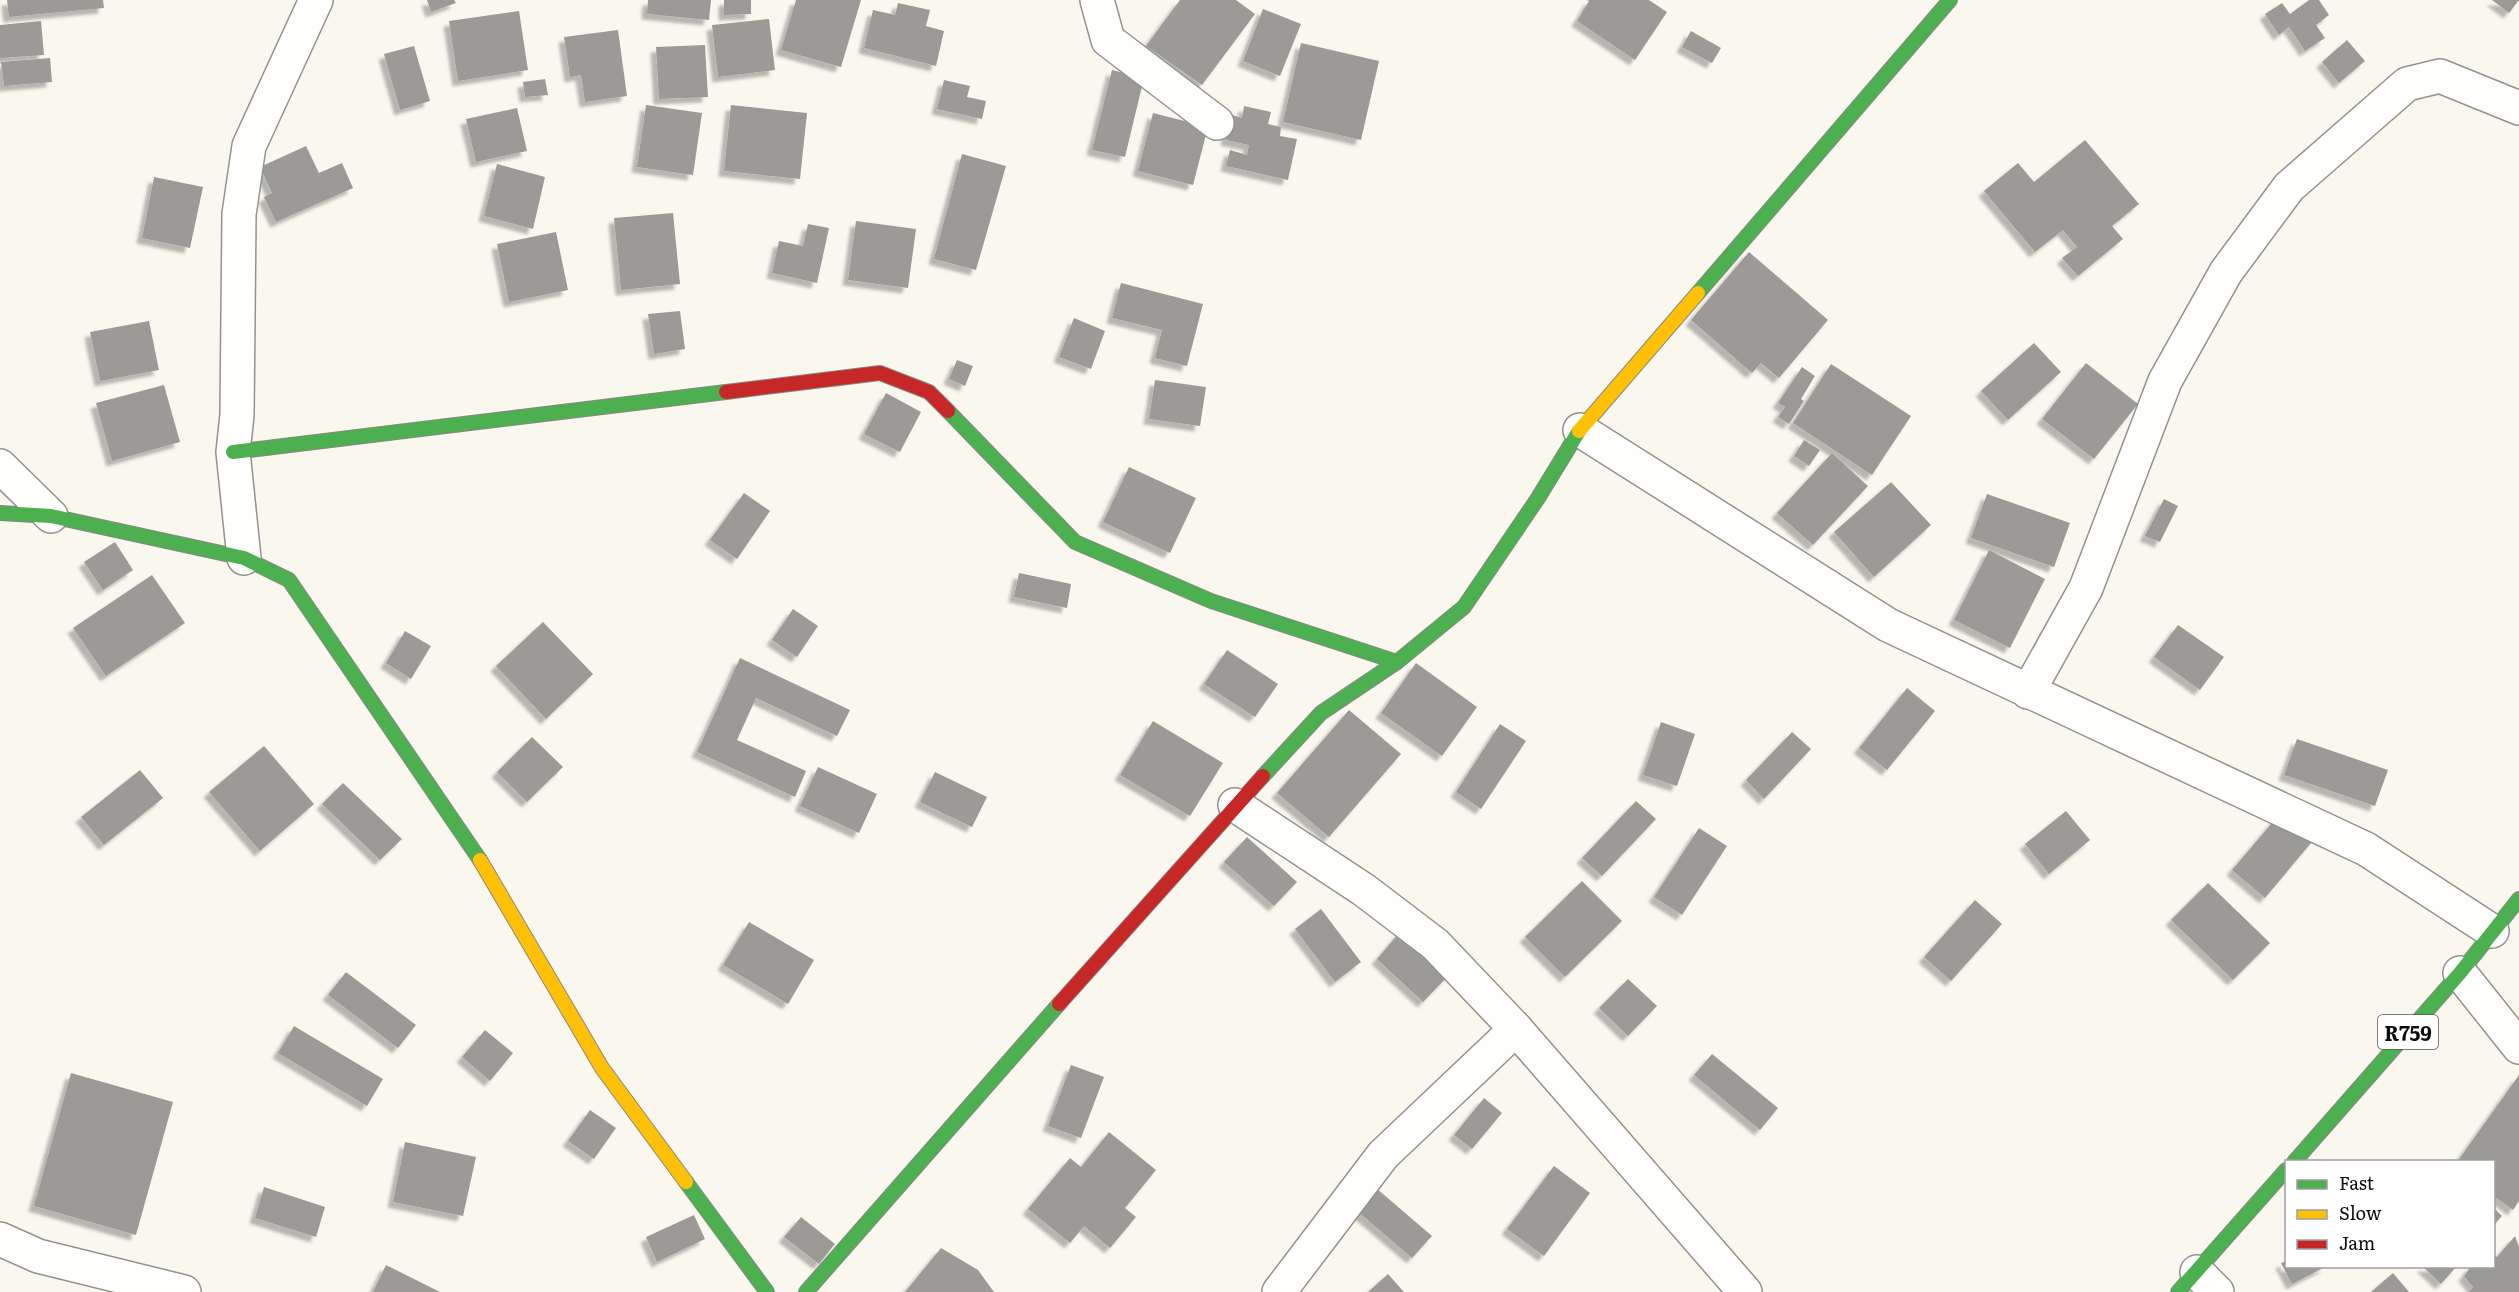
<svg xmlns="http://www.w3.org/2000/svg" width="2519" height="1292" font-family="Literata,serif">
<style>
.building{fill:#9c9a96;filter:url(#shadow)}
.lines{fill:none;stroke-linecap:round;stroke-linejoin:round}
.street-casing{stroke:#93928e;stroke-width:36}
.fast-casing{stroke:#8a8885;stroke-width:16}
.slow-casing{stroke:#8a8885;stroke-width:16}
.jam-casing{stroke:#8a8885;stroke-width:16}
.street{stroke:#fefefd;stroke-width:33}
.fast{stroke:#4caf50;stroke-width:14}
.slow{stroke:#ffc107;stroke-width:14}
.jam{stroke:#c62828;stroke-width:14}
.labels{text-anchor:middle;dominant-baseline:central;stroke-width:6;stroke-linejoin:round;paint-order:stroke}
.shield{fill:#fff;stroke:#555;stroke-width:1.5}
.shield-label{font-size:20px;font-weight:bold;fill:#0c0c0c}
</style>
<defs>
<filter id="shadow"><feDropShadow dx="-5.5" dy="5.5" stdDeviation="1.5" flood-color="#0004"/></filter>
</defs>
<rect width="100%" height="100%" fill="#faf7ef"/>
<!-- building -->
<g class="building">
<path d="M7,0H103L104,8L9,17Z"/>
<path d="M427,0H454L456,3L431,12Z"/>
<path d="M648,0H711L709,20L647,14Z"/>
<path d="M724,0H751V14L724,15Z"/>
<path d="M796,0H861L841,67L781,50Z"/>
<path d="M1180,0H1236L1255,14L1202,85L1146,46Z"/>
<path d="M1587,0H1649L1667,12L1635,60L1577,21L1589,1Z"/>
<path d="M2309,0H2319L2329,15L2316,25L2325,38L2305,51L2289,27L2279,35L2265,14L2282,3L2290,14Z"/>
<path d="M2492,0H2519L2509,13Z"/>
<path d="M898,3L930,10L926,26L944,31L936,66L864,48L873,10L895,15Z"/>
<path d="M1263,9L1301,24L1280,76L1243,61Z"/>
<path d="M519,11L528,70L458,81L449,21Z"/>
<path d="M769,19L775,70L718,77L712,25Z"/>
<path d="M41,21L44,55L0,58V25Z"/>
<path d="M618,30L627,96L585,102L581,75L570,77L564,37Z"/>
<path d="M1691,31L1721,48L1712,63L1682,47Z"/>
<path d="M2347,40L2365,61L2339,83L2322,62Z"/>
<path d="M1301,43L1379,61L1361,140L1283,122Z"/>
<path d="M705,45L708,97L659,99L656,47Z"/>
<path d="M414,46L430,101L400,110L384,54Z"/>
<path d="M50,58L52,82L4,86L1,62Z"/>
<path d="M1112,70L1144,78L1125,157L1092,150Z"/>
<path d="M545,79L548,95L525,97L523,82Z"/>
<path d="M944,80L970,86L967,97L986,101L982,119L937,109Z"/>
<path d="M646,105L702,113L693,175L637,167Z"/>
<path d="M731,105L807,113L800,179L724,171Z"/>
<path d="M1244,106L1271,112L1268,124L1281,127L1280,136L1297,139L1288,180L1226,166L1230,150L1247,155L1249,145L1226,140L1232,115L1242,118Z"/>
<path d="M517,108L527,151L476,162L466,119Z"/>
<path d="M1153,113L1208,127L1193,185L1138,171Z"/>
<path d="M2085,140L2139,204L2112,226L2123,239L2078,276L2062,258L2077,247L2063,230L2035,252L1984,191L2018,163L2034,182Z"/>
<path d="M306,146L319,173L342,163L353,188L276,222L264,197L272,193L260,167Z"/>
<path d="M962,154L1006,166L976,270L934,259Z"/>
<path d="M497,164L545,177L533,229L484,216Z"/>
<path d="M154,177L203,187L190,248L142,238Z"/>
<path d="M673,213L680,284L621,290L614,218Z"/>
<path d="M856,221L916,229L908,288L848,280Z"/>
<path d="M808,224L829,228L817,283L772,273L779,241L803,246Z"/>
<path d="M556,232L568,290L509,302L497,244Z"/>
<path d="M1749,252L1828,320L1779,378L1761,363L1752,373L1691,320Z"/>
<path d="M1121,283L1203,304L1187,366L1155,358L1162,330L1112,318Z"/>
<path d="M680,311L685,349L654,354L648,314Z"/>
<path d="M1074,318L1105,331L1091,369L1059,357Z"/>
<path d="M149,321L159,370L100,381L90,332Z"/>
<path d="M2034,343L2061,372L2008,420L1981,391Z"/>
<path d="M957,360L973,366L965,386L949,379Z"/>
<path d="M2086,363L2138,404L2094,459L2042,419Z"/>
<path d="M1831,364L1911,416L1872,475L1793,423Z"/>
<path d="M1802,367L1815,376L1801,399L1804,401L1789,424L1778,417L1785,407L1778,403Z"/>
<path d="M1155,380L1206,387L1200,426L1149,419Z"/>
<path d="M164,385L180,442L112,461L96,403Z"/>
<path d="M886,393L921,412L900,452L864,434Z"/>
<path d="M1804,440L1820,450L1809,466L1794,456Z"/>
<path d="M1832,453L1868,486L1813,545L1777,513Z"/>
<path d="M1129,467L1196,498L1170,553L1103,522Z"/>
<path d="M1891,482L1931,525L1874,577L1834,532Z"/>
<path d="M744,493L770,511L737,559L710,540Z"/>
<path d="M1987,494L2070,523L2054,567L1971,538Z"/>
<path d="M2164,499L2178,506L2160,542L2145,536Z"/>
<path d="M115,542L133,570L103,590L84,562Z"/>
<path d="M1989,550L2045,579L2010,648L1954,620Z"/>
<path d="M1019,573L1071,584L1067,608L1014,597Z"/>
<path d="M152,575L185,623L106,676L73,628Z"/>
<path d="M793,609L818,626L797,657L772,640Z"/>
<path d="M543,622L593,674L546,719L496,666Z"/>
<path d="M2178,625L2224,657L2200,690L2154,657Z"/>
<path d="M405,631L431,646L411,679L386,663Z"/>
<path d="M1227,650L1278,684L1255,717L1204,684Z"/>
<path d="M740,658L850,710L837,736L756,698L737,740L806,771L795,797L697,752Z"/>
<path d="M1416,663L1477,707L1442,756L1381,713Z"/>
<path d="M1907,688L1935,711L1887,770L1859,748Z"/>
<path d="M1349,710L1401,754L1329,837L1277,793Z"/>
<path d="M1153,721L1223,763L1190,816L1120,775Z"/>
<path d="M1661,722L1695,734L1677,786L1643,775Z"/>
<path d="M1500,724L1526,741L1481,809L1456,792Z"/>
<path d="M1792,732L1811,749L1764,799L1746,780Z"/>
<path d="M532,737L563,767L527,802L497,772Z"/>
<path d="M2297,739L2388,770L2375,806L2284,775Z"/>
<path d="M264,746L314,804L260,851L209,792Z"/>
<path d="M818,767L877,794L859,833L800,806Z"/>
<path d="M140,770L163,798L104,845L81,817Z"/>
<path d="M935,772L987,797L972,827L920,802Z"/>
<path d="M343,783L402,839L380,860L322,804Z"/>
<path d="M1636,801L1656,819L1602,876L1582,858Z"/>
<path d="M2283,810L2316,837L2265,898L2232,870Z"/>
<path d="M2066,811L2090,840L2049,874L2025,844Z"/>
<path d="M1699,828L1727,846L1682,915L1654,897Z"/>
<path d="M1247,837L1297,882L1274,906L1224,862Z"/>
<path d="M1582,881L1622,921L1565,977L1525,937Z"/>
<path d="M2208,883L2270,943L2233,980L2171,920Z"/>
<path d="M1975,900L2002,924L1951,981L1924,957Z"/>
<path d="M1321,909L1361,962L1335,982L1295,929Z"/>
<path d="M749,922L814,960L788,1004L723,965Z"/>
<path d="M1406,925L1451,973L1423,1002L1377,959Z"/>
<path d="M346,972L416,1025L398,1048L328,995Z"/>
<path d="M1628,979L1657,1006L1628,1036L1599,1008Z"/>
<path d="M294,1026L383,1079L367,1106L278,1053Z"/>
<path d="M485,1030L513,1053L490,1081L462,1057Z"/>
<path d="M1712,1054L1778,1108L1760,1130L1694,1075Z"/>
<path d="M1071,1065L1104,1077L1081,1138L1048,1126Z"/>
<path d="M71,1073L173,1102L136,1235L34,1206Z"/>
<path d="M2519,1075V1201L2513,1210L2494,1196V1162H2457Z"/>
<path d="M1484,1098L1502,1113L1472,1149L1454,1135Z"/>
<path d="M590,1110L616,1128L594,1159L568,1141Z"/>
<path d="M1109,1132L1156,1170L1125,1208L1136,1217L1110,1248L1084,1226L1070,1243L1028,1209L1070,1158L1081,1167Z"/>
<path d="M405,1142L476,1157L463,1216L393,1202Z"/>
<path d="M1554,1166L1590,1193L1544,1256L1507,1229Z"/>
<path d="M1369,1182L1432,1236L1412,1258L1349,1204Z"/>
<path d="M264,1187L325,1207L316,1237L255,1218Z"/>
<path d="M2494,1208L2502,1216L2494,1225Z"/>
<path d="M694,1215L705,1239L657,1262L646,1237Z"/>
<path d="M801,1217L835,1244L819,1264L784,1237Z"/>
<path d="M2515,1236L2519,1247V1292H2469L2473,1287L2464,1276L2471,1266H2494V1255L2497,1257Z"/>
<path d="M941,1248L978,1270L994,1292H905Z"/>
<path d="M2286,1261V1266H2327L2292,1284L2281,1263Z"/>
<path d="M386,1265L440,1292H373Z"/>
<path d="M2422,1266H2457L2441,1284Z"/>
<path d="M2393,1273L2409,1292H2371Z"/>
<path d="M1388,1274L1404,1292H1368Z"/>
</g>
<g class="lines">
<!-- street casing -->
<g class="street-casing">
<g id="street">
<path d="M1097,0L1108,40L1217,123"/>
<path d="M1580,430L1888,625L2366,849L2492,931"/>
<path d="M0,466L51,516"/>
<path d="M244,558L233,452L237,415L239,214L249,146L316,0"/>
<path d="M2028,692L2086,588L2165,381L2226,272L2289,187L2407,84L2440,76L2519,108"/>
<path d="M1235,805L1364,890L1435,944L1516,1029L1745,1292"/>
<path d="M2460,973L2519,1047"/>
<path d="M0,1239L38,1256L184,1292"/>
<path d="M2197,1272L2217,1292"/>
<path d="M1279,1292L1383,1155L1516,1029"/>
</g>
</g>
<!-- fast casing -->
<g class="fast-casing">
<g id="fast">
<path d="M1698,293L1950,0"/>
<path d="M948,411L1075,542L1211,601L1397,662"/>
<path d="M233,452L726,392"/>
<path d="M0,513L51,516L244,558L289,580L480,860"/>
<path d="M1263,776L1321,713L1397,662L1464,607L1538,498L1579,431"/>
<path d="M2294,1162L2460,973L2519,899"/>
<path d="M686,1182L767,1292"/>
<path d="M806,1292L1059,1004"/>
<path d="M2178,1292L2286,1170"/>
</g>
</g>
<!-- slow casing -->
<g class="slow-casing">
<g id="slow">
<path d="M1579,431L1698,293"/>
<path d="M480,860L602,1068L686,1182"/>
</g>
</g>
<!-- jam casing -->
<g class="jam-casing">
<g id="jam">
<path d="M726,392L880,373L929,392L948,411"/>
<path d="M1059,1004L1263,776"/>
</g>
</g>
<!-- street -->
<use href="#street" class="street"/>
<!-- fast -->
<use href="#fast" class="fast"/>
<!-- slow -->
<use href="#slow" class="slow"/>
<!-- jam -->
<use href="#jam" class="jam"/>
</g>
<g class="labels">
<!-- shield labels -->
<rect class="shield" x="2378" y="1015" width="60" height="34" rx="4.5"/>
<g class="shield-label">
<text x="2408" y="1032">R759</text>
</g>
</g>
<!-- legend -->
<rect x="2285" y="1160" width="210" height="108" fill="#ffffff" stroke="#9e9e9e" stroke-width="1.5"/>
<rect x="2297" y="1180" width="30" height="9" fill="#4caf50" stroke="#9e9e9e" stroke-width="1.5"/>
<text x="2339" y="1190" font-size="18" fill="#0c0c0c">Fast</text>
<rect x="2297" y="1210" width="30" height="9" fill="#ffc107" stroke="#9e9e9e" stroke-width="1.5"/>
<text x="2339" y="1220" font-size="18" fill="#0c0c0c">Slow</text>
<rect x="2297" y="1240" width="30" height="9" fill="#c62828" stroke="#9e9e9e" stroke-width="1.5"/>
<text x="2339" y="1250" font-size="18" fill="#0c0c0c">Jam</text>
</svg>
